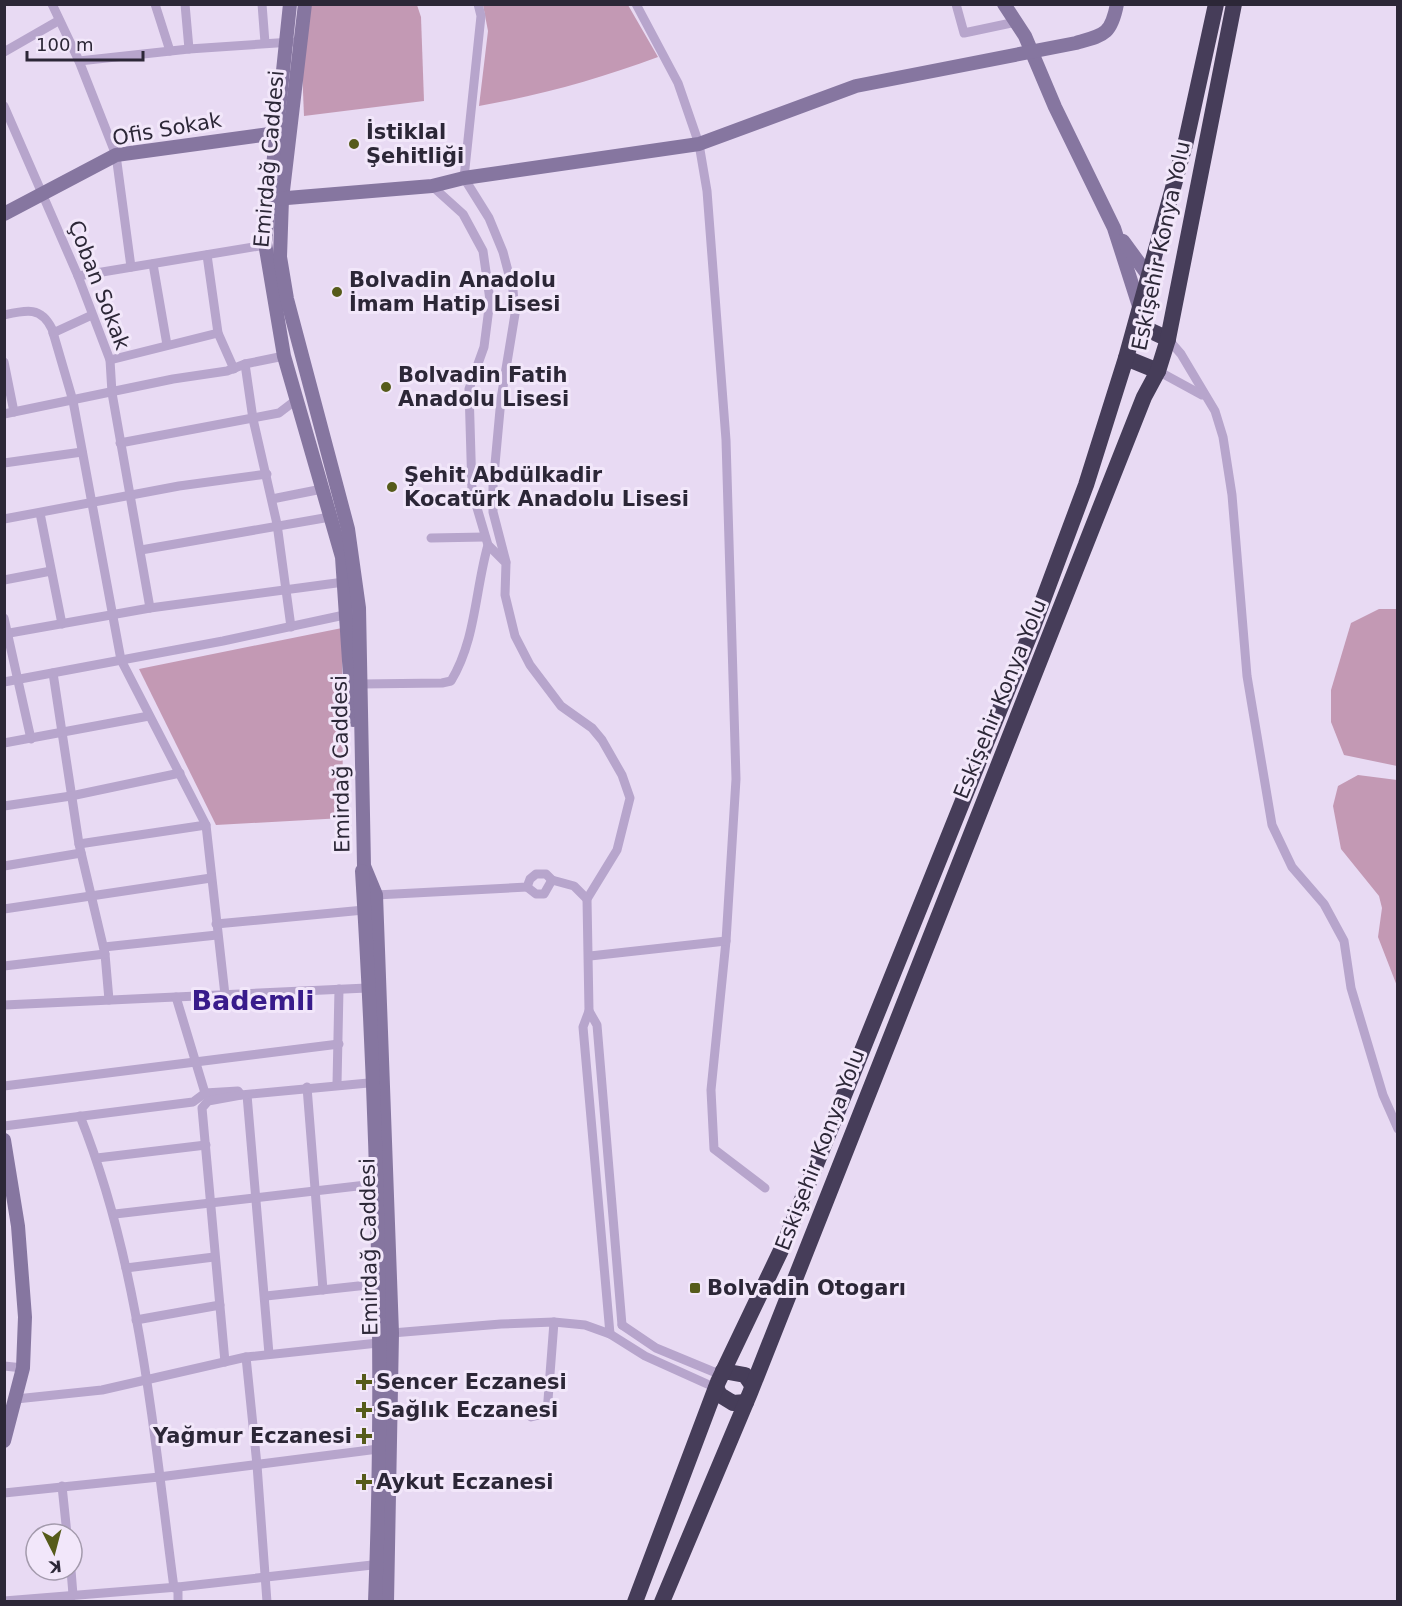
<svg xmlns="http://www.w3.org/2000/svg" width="1402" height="1606" font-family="'DejaVu Sans',sans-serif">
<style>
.green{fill:#c399b4}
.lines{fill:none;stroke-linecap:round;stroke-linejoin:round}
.street{stroke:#b7a5cc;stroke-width:9}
.secondary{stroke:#8676a0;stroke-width:14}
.highway{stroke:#463d59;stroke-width:16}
.poi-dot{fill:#565b1a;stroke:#f2e7fa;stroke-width:2}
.labels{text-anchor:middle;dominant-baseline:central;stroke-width:6;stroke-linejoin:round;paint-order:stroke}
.street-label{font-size:21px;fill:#2c2737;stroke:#f2e7fa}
.poi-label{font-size:21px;font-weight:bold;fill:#2c2737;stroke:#f2e7fa;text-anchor:start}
.district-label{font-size:27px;font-weight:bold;fill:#381b8b;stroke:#f2e7fa}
</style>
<rect width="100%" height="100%" fill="#e8daf3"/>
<!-- green -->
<g class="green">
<path d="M304,5H417L421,17L424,101L304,116L301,43Z"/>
<path d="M483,5H628L658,57C599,79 541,95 479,106L488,31Z"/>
<path d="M1379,609H1397V766L1344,755L1331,722V690L1351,623Z"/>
<path d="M342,628L343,818L216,825L139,669Z"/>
<path d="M1358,775L1397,780V986L1378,937L1382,908L1379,896L1341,849L1333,806L1338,786Z"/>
</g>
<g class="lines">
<!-- street -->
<g class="street">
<path d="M52,4L79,61L116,155L131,267"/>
<path d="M155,4L170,51"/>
<path d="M185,4L189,49"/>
<path d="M262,4L265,43"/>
<path d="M478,4L481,16L464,178L489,218L503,252L513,290L515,314L501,399L493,486V512L506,562"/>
<path d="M636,4L678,83L699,144L707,191L726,440L736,779L726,941L711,1090L714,1149L765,1188"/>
<path d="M956,4L964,33L1016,22"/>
<path d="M4,52L58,21"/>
<path d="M79,61L189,49L292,42"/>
<path d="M4,106L78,276L110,360L112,393L150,608"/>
<path d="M432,186L463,214L483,251L490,300L484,347L469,389L472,491L488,545L506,563L505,595L515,636L530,665L561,706L592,728L602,740L622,775L630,798L617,850L587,899L589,1011L583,1027L610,1334"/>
<path d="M207,255L218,333L234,369"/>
<path d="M153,264L167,345"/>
<path d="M78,276L265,245"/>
<path d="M4,315C26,310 41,306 52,329L73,401L121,660L206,825L225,995"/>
<path d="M53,333L92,315"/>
<path d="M1168,339L1181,354L1215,411L1223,437L1232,495L1247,676L1272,825L1292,867L1324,904L1344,941L1351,988L1383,1095L1398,1129"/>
<path d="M110,360L218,333"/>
<path d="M4,362L14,412"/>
<path d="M245,364L253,419L277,524L291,627"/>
<path d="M1158,371L1202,395"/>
<path d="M4,414L173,379L227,371L245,364L284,356"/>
<path d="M120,443L279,413L296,400"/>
<path d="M4,463L82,452"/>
<path d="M272,499L322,489"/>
<path d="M40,513L62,624"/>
<path d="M4,519L179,486L267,474"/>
<path d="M431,538L485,537"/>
<path d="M141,550L330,517"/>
<path d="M4,580L51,571"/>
<path d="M4,618L31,739"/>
<path d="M4,634L150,608L344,582"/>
<path d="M53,673L79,844L105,954L109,1000"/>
<path d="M4,682L223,641L349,614"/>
<path d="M361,684L442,683L451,681C476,640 475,590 488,545"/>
<path d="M4,743L149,716"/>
<path d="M4,806L71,796L180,773"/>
<path d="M79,844L206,825"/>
<path d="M4,866L81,853"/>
<path d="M527,887L536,894H544L552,880"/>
<path d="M376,895L527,887L530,879L536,874H546L552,880L574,886L587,899"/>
<path d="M4,909L211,878"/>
<path d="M216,924L364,910"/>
<path d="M104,947L217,935"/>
<path d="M590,956L726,941"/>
<path d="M4,966L105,954"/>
<path d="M4,1005L367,988"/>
<path d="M589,1011L597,1025L622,1325"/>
<path d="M337,1084L339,989"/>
<path d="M4,1086L339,1044"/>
<path d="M307,1087L323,1290"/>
<path d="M205,1093L238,1091L241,1095"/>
<path d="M247,1095L269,1354"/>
<path d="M80,1116C140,1266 153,1429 174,1588"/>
<path d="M4,1126L193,1102L205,1093L176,997"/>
<path d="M97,1158L206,1145"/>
<path d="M115,1214L375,1184"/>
<path d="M126,1268L214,1257"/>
<path d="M266,1296L377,1284"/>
<path d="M136,1320L220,1305"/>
<path d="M622,1325L656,1348L714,1372L723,1371"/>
<path d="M246,1357L257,1465L267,1602"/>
<path d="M225,1362L202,1108L208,1101L241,1095L379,1082"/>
<path d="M4,1366L23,1368"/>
<path d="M16,1399L102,1390L246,1357L378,1343L392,1333L501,1324L554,1322L585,1325L610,1334L645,1356L716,1388"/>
<path d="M531,1417L547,1413L554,1322"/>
<path d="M62,1486L67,1534"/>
<path d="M4,1493L159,1477L378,1449"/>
<path d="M69,1599L73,1595L71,1570"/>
<path d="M4,1601L178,1587L381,1564"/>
<path d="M178,1602V1587"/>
</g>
<!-- secondary -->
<g class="secondary">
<path d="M290,4L265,243L284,356L342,557L353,720"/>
<path d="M305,4L282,199L280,257L287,299L348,529L359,608L364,866L376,895L392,1333L387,1602"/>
<path d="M1004,4L1025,36L1055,107L1114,228L1139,306"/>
<path d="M275,199L432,186L464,178L699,144L856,86L1076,43C1104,35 1111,35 1117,4"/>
<path d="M4,214L116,155L277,133"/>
<path d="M1123,241L1148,275"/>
<path d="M362,871C377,1113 385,1359 375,1602"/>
<path d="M4,1140L18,1226L25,1317L23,1368L4,1441"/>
</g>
<!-- highway -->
<g class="highway">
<path d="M1136,324L1168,339"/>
<path d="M1126,358L1158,371"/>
<path d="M723,1371L745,1375L752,1385"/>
<path d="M716,1388L720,1395L733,1403L746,1402"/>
<path d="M635,1602L718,1382L784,1244L1033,627L1086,485L1126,358L1186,141L1216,4"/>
<path d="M662,1602L750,1393L1144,397L1158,371L1168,339L1234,4"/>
</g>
</g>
<!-- markers -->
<g class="poi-dot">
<circle cx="354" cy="144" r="6"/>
<circle cx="337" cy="292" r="6"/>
<circle cx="386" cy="387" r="6"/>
<circle cx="392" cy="487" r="6"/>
<rect x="689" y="1282" width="12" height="12" rx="3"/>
<path d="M361 1373h6v6h6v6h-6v6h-6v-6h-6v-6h6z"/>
<path d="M361 1401h6v6h6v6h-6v6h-6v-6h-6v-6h6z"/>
<path d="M361 1427h6v6h6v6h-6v6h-6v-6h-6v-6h6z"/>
<path d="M361 1473h6v6h6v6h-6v6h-6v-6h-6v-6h6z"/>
</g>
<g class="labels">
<!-- street labels -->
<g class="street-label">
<text transform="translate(167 129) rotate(-10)">Ofis Sokak</text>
<text transform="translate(269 159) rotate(-85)">Emirdağ Caddesi</text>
<text transform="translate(1161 246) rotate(-78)">Eskişehir Konya Yolu</text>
<text transform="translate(99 285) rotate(69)">Çoban Sokak</text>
<text transform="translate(1000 699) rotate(-68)">Eskişehir Konya Yolu</text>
<text transform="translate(341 764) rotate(-91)">Emirdağ Caddesi</text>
<text transform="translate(820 1150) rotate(-69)">Eskişehir Konya Yolu</text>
<text transform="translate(369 1247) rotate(-91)">Emirdağ Caddesi</text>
</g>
<!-- poi labels -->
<g class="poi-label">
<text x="366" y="132">İstiklal<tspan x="366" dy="24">Şehitliği</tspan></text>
<text x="349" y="280">Bolvadin Anadolu<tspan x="349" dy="24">İmam Hatip Lisesi</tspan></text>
<text x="398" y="375">Bolvadin Fatih<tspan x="398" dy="24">Anadolu Lisesi</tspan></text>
<text x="404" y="475">Şehit Abdülkadir<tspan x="404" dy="24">Kocatürk Anadolu Lisesi</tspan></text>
<text x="707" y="1288">Bolvadin Otogarı</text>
<text x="376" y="1382">Sencer Eczanesi</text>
<text x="376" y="1410">Sağlık Eczanesi</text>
<text x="352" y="1436" text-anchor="end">Yağmur Eczanesi</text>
<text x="376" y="1482">Aykut Eczanesi</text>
</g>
<!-- district labels -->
<g class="district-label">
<text x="253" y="1000">Bademli</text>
</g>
</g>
<!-- border -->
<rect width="1402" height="1606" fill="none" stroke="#2c2737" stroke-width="12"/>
<!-- north arrow -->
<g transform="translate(54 1552) rotate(174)"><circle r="28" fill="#f2e7fa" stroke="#a39aac" stroke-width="1.5"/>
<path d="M0-4.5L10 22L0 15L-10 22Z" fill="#565b1a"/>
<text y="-9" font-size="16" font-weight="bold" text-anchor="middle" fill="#2c2737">K</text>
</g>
<!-- scale -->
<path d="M27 51v9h116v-9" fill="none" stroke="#2c2737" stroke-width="3"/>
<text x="36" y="51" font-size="18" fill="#2c2737" stroke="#f2e7fa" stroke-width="4.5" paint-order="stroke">100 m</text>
</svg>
